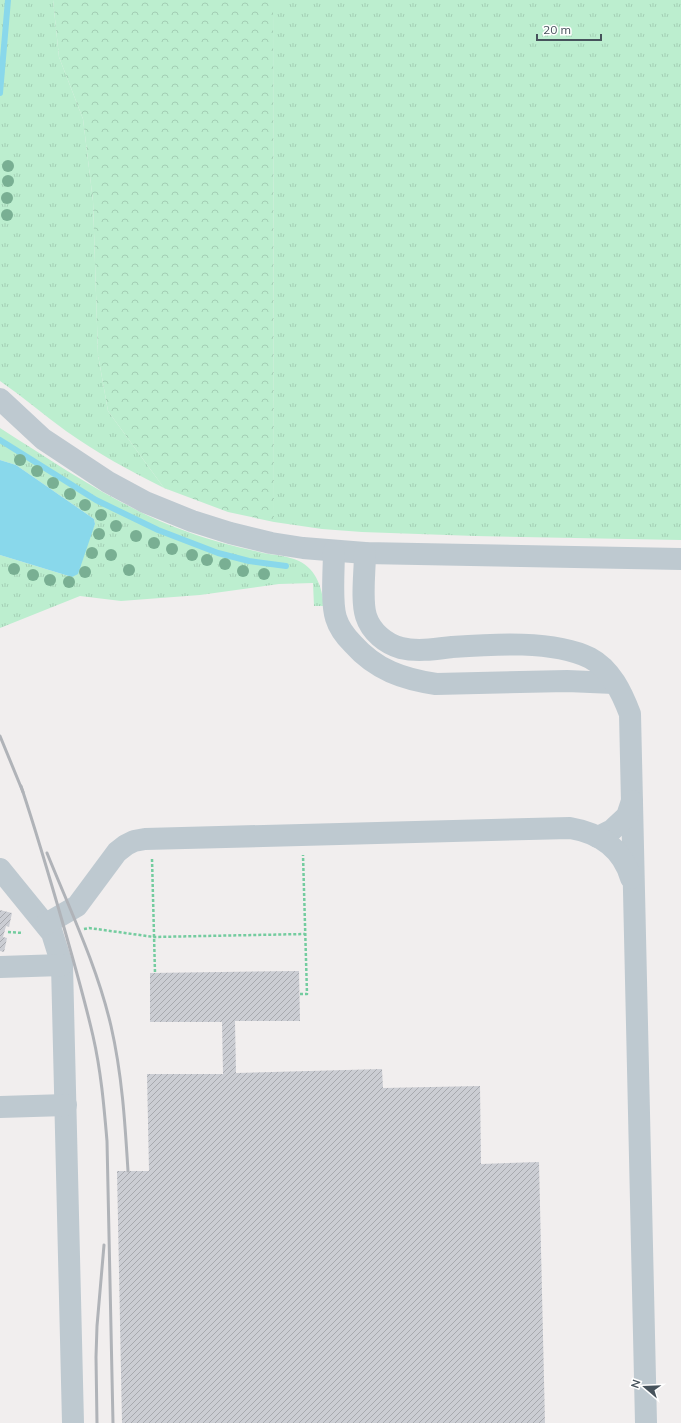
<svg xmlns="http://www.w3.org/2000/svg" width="681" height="1423" font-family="Mulish,sans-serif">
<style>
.grass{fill:url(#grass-tufts)}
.forest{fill:url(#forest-crowns)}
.water{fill:#89d8eb}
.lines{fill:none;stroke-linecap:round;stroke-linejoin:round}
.stream{stroke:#89d8eb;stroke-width:6}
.building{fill:url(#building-hatch)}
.path{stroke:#74cc9f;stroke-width:2.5;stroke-dasharray:3 2;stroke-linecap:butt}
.minor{stroke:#bec9d0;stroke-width:22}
.rail{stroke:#b0b3b8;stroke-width:3}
.tree{fill:#79af93}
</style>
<defs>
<pattern id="grass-tufts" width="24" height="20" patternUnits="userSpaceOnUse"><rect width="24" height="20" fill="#bceecf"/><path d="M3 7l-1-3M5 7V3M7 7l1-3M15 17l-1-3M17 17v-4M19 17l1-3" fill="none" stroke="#a3ceb4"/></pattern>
<pattern id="forest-crowns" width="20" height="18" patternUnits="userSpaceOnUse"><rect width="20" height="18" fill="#bceecf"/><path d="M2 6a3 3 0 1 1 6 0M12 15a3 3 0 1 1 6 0" fill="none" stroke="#a3ceb4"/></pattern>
<pattern id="building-hatch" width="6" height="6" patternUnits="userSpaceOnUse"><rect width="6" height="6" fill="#cbcdd3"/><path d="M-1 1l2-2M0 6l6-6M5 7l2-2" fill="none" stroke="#a7a9ae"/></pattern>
</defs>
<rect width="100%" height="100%" fill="#f1eeee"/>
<!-- grass -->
<g class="grass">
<path d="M0,0H53L59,57L83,119L93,201L98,355L108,411L164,488C130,471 97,453 66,431C44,415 23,397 0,381Z"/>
<path d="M273,0H681V540L475,536L362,532L322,529L274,522Z"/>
<path d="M0,428C60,466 120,508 188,532C212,541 238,547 263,553C275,555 288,556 299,561C317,570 322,588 324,606H314L313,583L279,584L200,595L121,601L80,596L0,628V555L72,577L95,524L94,519L16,465L0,460Z"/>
</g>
<!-- forest -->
<path class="forest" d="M53,0H273L274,522L228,512L164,488L108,411L98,355L93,201L83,119L59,57Z"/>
<!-- water -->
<path class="water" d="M0,460L16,465L94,519L95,524L78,574L72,577L0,555Z"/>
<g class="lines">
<!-- stream -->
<g class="stream">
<path d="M0,93L8,0"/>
<path d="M0,440L96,500L158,530L218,553L249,561L286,566"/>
</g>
</g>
<!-- building -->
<g class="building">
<path d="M0,910L12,913L9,927L6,926L3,937L7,938L4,952L0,951Z"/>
<path d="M299,971L300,1021H235L236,1073L382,1069L383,1088L480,1086L481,1164L539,1162L545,1423H122L117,1171H149L147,1074H223L222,1022H150V973Z"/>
</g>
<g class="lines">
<!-- path -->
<g class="path">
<path d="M152,859L155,973"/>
<path d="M84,929L89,928L154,937L305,934"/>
<path d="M8,932L23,933"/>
<path d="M300,994H307L303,855"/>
</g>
<!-- minor -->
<g class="minor">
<path d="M0,399L43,439L108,482L145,502L192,521L230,533L271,543L303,548L365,553L681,559"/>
<path d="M334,551C334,568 331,603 336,618C339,628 346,637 353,644C376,670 403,679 436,684L567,681L614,683"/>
<path d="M365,553C365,571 361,600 366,616C371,632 386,644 401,648C417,652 436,649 452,647C492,644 554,640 590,658C611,669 622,693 630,714L646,1423"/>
<path d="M598,837L612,830L627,816L632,801"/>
<path d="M0,869L52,933L62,965L73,1423"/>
<path d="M46,924L77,906L117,852L126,845L134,841L145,839L570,828C600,833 622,848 631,878"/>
<path d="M0,967L62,965"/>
<path d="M0,1107L66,1105"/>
</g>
<!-- rail -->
<g class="rail">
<path d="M0,736L23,792"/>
<path d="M21,786C37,834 51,882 65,931C75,966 85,1001 93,1036C101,1071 104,1106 107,1141L113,1423"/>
<path d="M47,853C70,910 97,966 111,1026C122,1074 125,1122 128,1171"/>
<path d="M97,1423L96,1357L97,1326L104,1245"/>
</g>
</g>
<!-- trees -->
<g class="tree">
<circle cx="8" cy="166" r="6"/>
<circle cx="8" cy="181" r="6"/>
<circle cx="7" cy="198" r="6"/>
<circle cx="7" cy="215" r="6"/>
<circle cx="20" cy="460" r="6"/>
<circle cx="37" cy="471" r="6"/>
<circle cx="53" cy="483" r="6"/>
<circle cx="70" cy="494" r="6"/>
<circle cx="85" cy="505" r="6"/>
<circle cx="101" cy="515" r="6"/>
<circle cx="116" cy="526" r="6"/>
<circle cx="99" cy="534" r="6"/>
<circle cx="136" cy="536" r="6"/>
<circle cx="154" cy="543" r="6"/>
<circle cx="172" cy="549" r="6"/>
<circle cx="92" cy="553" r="6"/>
<circle cx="111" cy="555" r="6"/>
<circle cx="192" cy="555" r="6"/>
<circle cx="207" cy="560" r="6"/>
<circle cx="225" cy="564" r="6"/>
<circle cx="14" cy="569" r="6"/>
<circle cx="129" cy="570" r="6"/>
<circle cx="243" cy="571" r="6"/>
<circle cx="85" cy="572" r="6"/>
<circle cx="264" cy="574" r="6"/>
<circle cx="33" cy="575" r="6"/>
<circle cx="50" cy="580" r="6"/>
<circle cx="69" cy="582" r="6"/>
</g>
<!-- north arrow -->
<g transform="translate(645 1387) rotate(289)" stroke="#ffffff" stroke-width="3" paint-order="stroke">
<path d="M0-3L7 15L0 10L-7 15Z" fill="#46525b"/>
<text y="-6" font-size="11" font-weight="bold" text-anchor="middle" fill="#46525b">N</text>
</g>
<!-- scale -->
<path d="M537 34v6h64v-6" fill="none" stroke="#46525b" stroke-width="2"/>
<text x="543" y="34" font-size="12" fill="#46525b" stroke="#ffffff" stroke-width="3" paint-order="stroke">20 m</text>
</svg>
